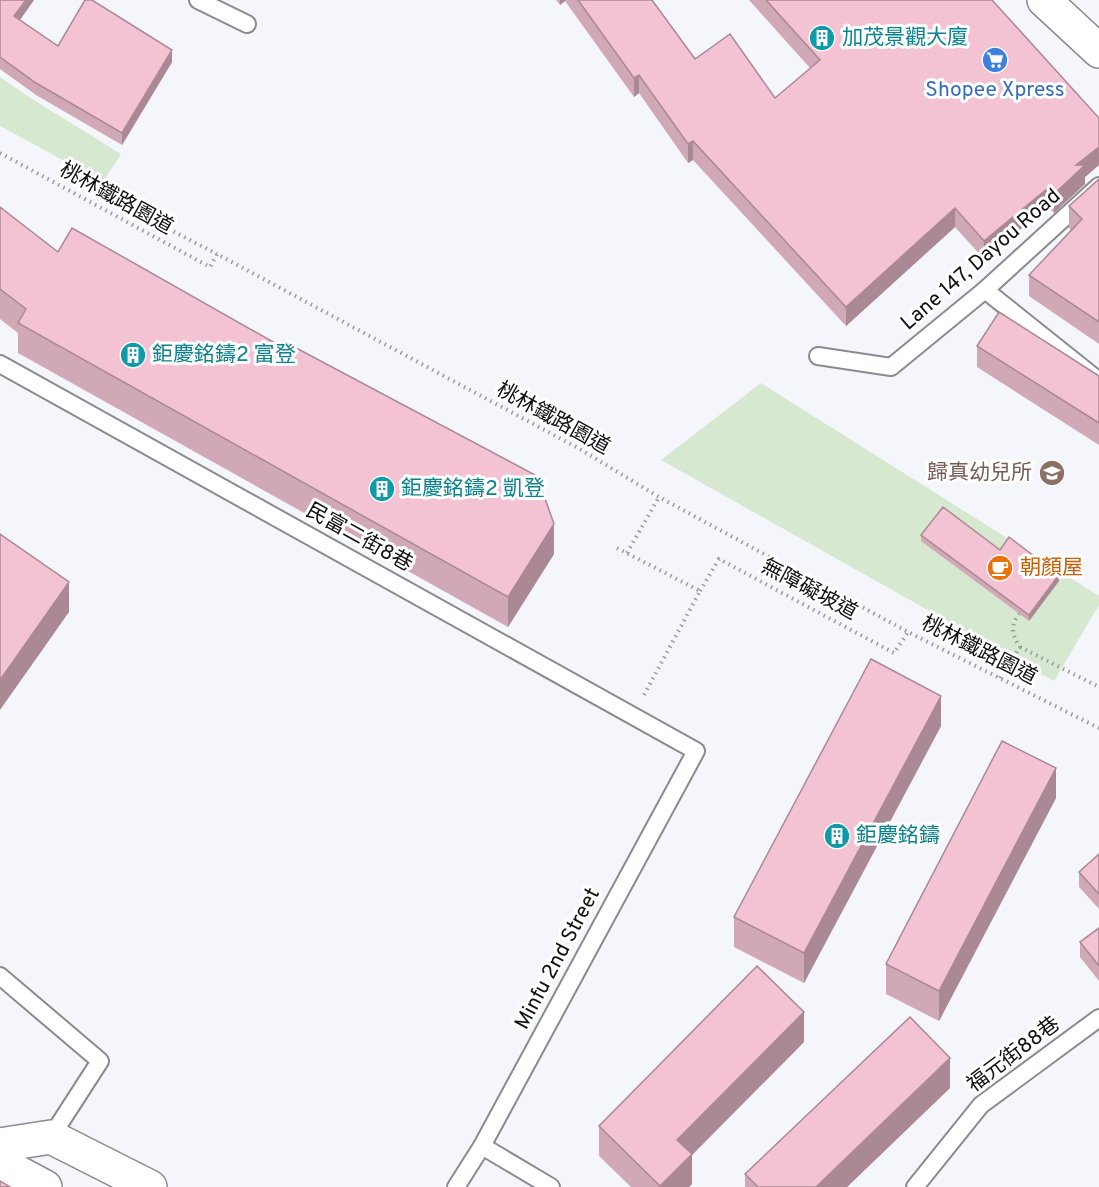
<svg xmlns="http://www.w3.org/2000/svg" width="1099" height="1187" font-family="Overpass,'Noto Sans TC',sans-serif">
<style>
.green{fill:#d7e8d0}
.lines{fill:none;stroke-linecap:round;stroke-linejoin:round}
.service-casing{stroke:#898b8f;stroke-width:20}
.minor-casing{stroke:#898b8f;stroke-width:36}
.path{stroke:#9a9b9f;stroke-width:4;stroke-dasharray:1.5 4.5;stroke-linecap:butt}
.service{stroke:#fff;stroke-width:16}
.minor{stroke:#fff;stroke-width:33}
.wall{fill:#d1a8b6}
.shaded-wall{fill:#aa8894}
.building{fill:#f3c3d4;stroke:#aa8894;stroke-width:1.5}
.labels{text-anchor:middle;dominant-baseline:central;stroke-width:6;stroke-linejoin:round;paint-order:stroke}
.culture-label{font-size:21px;fill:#0d838f;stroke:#fff;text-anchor:start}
.shop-label{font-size:21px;fill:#366cbe;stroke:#fff}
.street-label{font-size:21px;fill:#101012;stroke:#fff}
.education-label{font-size:21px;fill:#785e54;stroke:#fff;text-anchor:end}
.food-label{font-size:21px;fill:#c56008;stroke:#fff;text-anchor:start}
</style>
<rect width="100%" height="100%" fill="#f4f6fb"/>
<!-- green -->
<g class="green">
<path d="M0,77L29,97L121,154L103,182L0,126Z"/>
<path d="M761,383L1099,596V605L1054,681L661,460Z"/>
</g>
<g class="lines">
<!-- service casing -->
<g class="service-casing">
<g id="service">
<path d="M198,0L247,24"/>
<path d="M985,290L1099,381"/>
<path d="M818,356L891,367L985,290L1099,186"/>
<path d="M0,364L696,751L482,1146L456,1187"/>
<path d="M0,976L100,1061L51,1137"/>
<path d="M482,1146L551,1187"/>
<path d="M915,1187L981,1105L1099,1018"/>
</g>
</g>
<!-- minor casing -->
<g class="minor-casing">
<g id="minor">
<path d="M1044,0L1099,51"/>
<path d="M0,1145L51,1137L150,1187"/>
<path d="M0,1163L45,1187"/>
</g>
</g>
<!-- path -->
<g class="path">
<path d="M0,153L210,267L217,254L578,448L659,497L908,632L1099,728"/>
<path d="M115,201L217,254"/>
<path d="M617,548L700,591L644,695"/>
<path d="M627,553L659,497"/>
<path d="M700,591L719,559L894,653L908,632"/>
<path d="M1020,647L1099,687"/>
<path d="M1000,678L1020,647C1012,635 1010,626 1019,614"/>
</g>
<!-- service -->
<use href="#service" class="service"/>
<!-- minor -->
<use href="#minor" class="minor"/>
</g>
<!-- wall -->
<g class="wall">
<path d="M0,0H34L20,20L58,46L172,62L122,145L36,95L0,69Z"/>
<path d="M556,0H652L695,59L775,98L810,68L749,0H992L1099,118V165L1085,177V184L1054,213L1048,207L984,259L955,227L846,326L693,160L688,163L639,93L634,97L565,1L560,5Z"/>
<path d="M1099,179V344L1029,296V275L1071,230L1069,228V206Z"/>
<path d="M0,207L58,252L554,554L508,627L18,353V333L0,319Z"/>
<path d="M977,346L1099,376V445L977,367Z"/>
<path d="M921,535L1000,550L1059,581L1029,621L921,541Z"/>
<path d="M941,726L804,983L734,947V917Z"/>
<path d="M1056,798L939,1021L886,994V964Z"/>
<path d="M1099,854V909L1079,887V872Z"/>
<path d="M1099,928V981L1080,957V942Z"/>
<path d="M804,1042L692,1155V1184L689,1187H631L599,1156V1126Z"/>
<path d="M950,1088L847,1187H745V1174Z"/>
</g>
<!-- shaded-wall -->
<g class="shaded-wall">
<path d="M26,0H34L14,28V16Z"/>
<path d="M560,0H565V1L560,5Z"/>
<path d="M172,50V62L122,145V133Z"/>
<path d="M639,75V93L634,97V78Z"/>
<path d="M693,141V160L688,163V144Z"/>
<path d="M1099,147V165L1085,177V184L1054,213V194L1076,165Z"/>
<path d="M1048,188V207L984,259V241Z"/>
<path d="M955,208V227L846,326V307Z"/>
<path d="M554,524V554L508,627V597Z"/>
<path d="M1059,575V581L1029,621V615Z"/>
<path d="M69,582V612L0,710V680Z"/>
<path d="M941,696V726L804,983V953Z"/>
<path d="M1056,768V798L939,1021V991Z"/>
<path d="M804,1012V1042L692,1155V1184L689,1187H660L677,1140Z"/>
<path d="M950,1058V1088L847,1187H816Z"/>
</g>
<!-- building -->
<g class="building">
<path d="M0,0H26L14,16L58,46L85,0H92L172,50L122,133L36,83L0,57Z"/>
<path d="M578,0H652L695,59L730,34L775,98L820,60L766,0H992L1099,118V147L1076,165H1085L1054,194L1048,188L984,241L955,208L846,307L693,141L688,144L639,75L634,78Z"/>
<path d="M1099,179V322L1029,275L1082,219L1069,206Z"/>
<path d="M0,207L58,252L72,228L282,347L285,342L537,476L554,524L508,597L18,323L26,309L0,289Z"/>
<path d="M999,312L1099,376V423L977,346Z"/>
<path d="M943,507L1000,550L1009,537L1059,575L1029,615L921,535Z"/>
<path d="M0,534L69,582L0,680Z"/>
<path d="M871,659L941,696L804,953L734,917Z"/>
<path d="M1002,741L1056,768L939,991L886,964Z"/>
<path d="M1099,854V894L1079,872Z"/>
<path d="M1099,928V966L1080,942Z"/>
<path d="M757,966L804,1012L677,1140L692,1154L660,1186L599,1126Z"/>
<path d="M910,1017L950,1058L816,1187H758L745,1174Z"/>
<path d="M0,1181L10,1187H0Z"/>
</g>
<!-- icons -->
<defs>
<g id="building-disc" transform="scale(1.35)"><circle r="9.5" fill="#0f9aa8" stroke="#fff"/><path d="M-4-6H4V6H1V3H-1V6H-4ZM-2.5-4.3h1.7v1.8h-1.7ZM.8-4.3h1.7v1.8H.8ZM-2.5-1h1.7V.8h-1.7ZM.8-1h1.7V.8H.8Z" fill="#fff"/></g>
<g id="supermarket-disc" transform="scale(1.35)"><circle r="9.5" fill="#3f7fe0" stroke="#fff"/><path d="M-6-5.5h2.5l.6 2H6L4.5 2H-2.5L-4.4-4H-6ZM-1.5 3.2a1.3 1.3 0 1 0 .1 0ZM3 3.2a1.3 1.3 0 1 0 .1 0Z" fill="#fff"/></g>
<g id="school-disc" transform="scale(1.35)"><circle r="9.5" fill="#8d6e63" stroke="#fff"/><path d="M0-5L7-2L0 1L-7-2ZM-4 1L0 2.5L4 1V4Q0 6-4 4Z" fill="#fff"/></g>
<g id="cafe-disc" transform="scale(1.35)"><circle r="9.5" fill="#e8710a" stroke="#fff"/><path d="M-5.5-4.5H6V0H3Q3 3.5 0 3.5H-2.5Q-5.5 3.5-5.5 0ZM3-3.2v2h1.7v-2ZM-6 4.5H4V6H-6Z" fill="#fff"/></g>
</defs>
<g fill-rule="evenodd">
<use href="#building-disc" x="822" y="38"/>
<use href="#supermarket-disc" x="995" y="60"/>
<use href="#building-disc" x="133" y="355"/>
<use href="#school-disc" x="1052" y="473"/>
<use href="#building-disc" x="382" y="489"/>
<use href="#cafe-disc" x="1000" y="568"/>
<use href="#building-disc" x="837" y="836"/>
</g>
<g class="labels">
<!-- culture labels -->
<g class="culture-label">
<text x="842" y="38">加茂景觀大廈</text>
<text x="152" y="355">鉅慶銘鑄2 富登</text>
<text x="401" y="489">鉅慶銘鑄2 凱登</text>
<text x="856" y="836">鉅慶銘鑄</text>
</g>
<!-- shop labels -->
<g class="shop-label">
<text x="995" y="90">Shopee Xpress</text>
</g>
<!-- street labels -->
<g class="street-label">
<text transform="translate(116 199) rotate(29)">桃林鐵路園道</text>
<text transform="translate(981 260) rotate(-41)">Lane 147, Dayou Road</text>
<text transform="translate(553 419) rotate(29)">桃林鐵路園道</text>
<text transform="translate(359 538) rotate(29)">民富二街8巷</text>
<text transform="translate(809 590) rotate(28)">無障礙坡道</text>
<text transform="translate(979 651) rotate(27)">桃林鐵路園道</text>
<text transform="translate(558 959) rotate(-62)">Minfu 2nd Street</text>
<text transform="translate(1014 1055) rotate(-37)">福元街88巷</text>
</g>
<!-- education labels -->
<g class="education-label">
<text x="1032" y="473">歸真幼兒所</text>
</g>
<!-- food labels -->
<g class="food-label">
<text x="1020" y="568">朝顏屋</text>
</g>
</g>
</svg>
